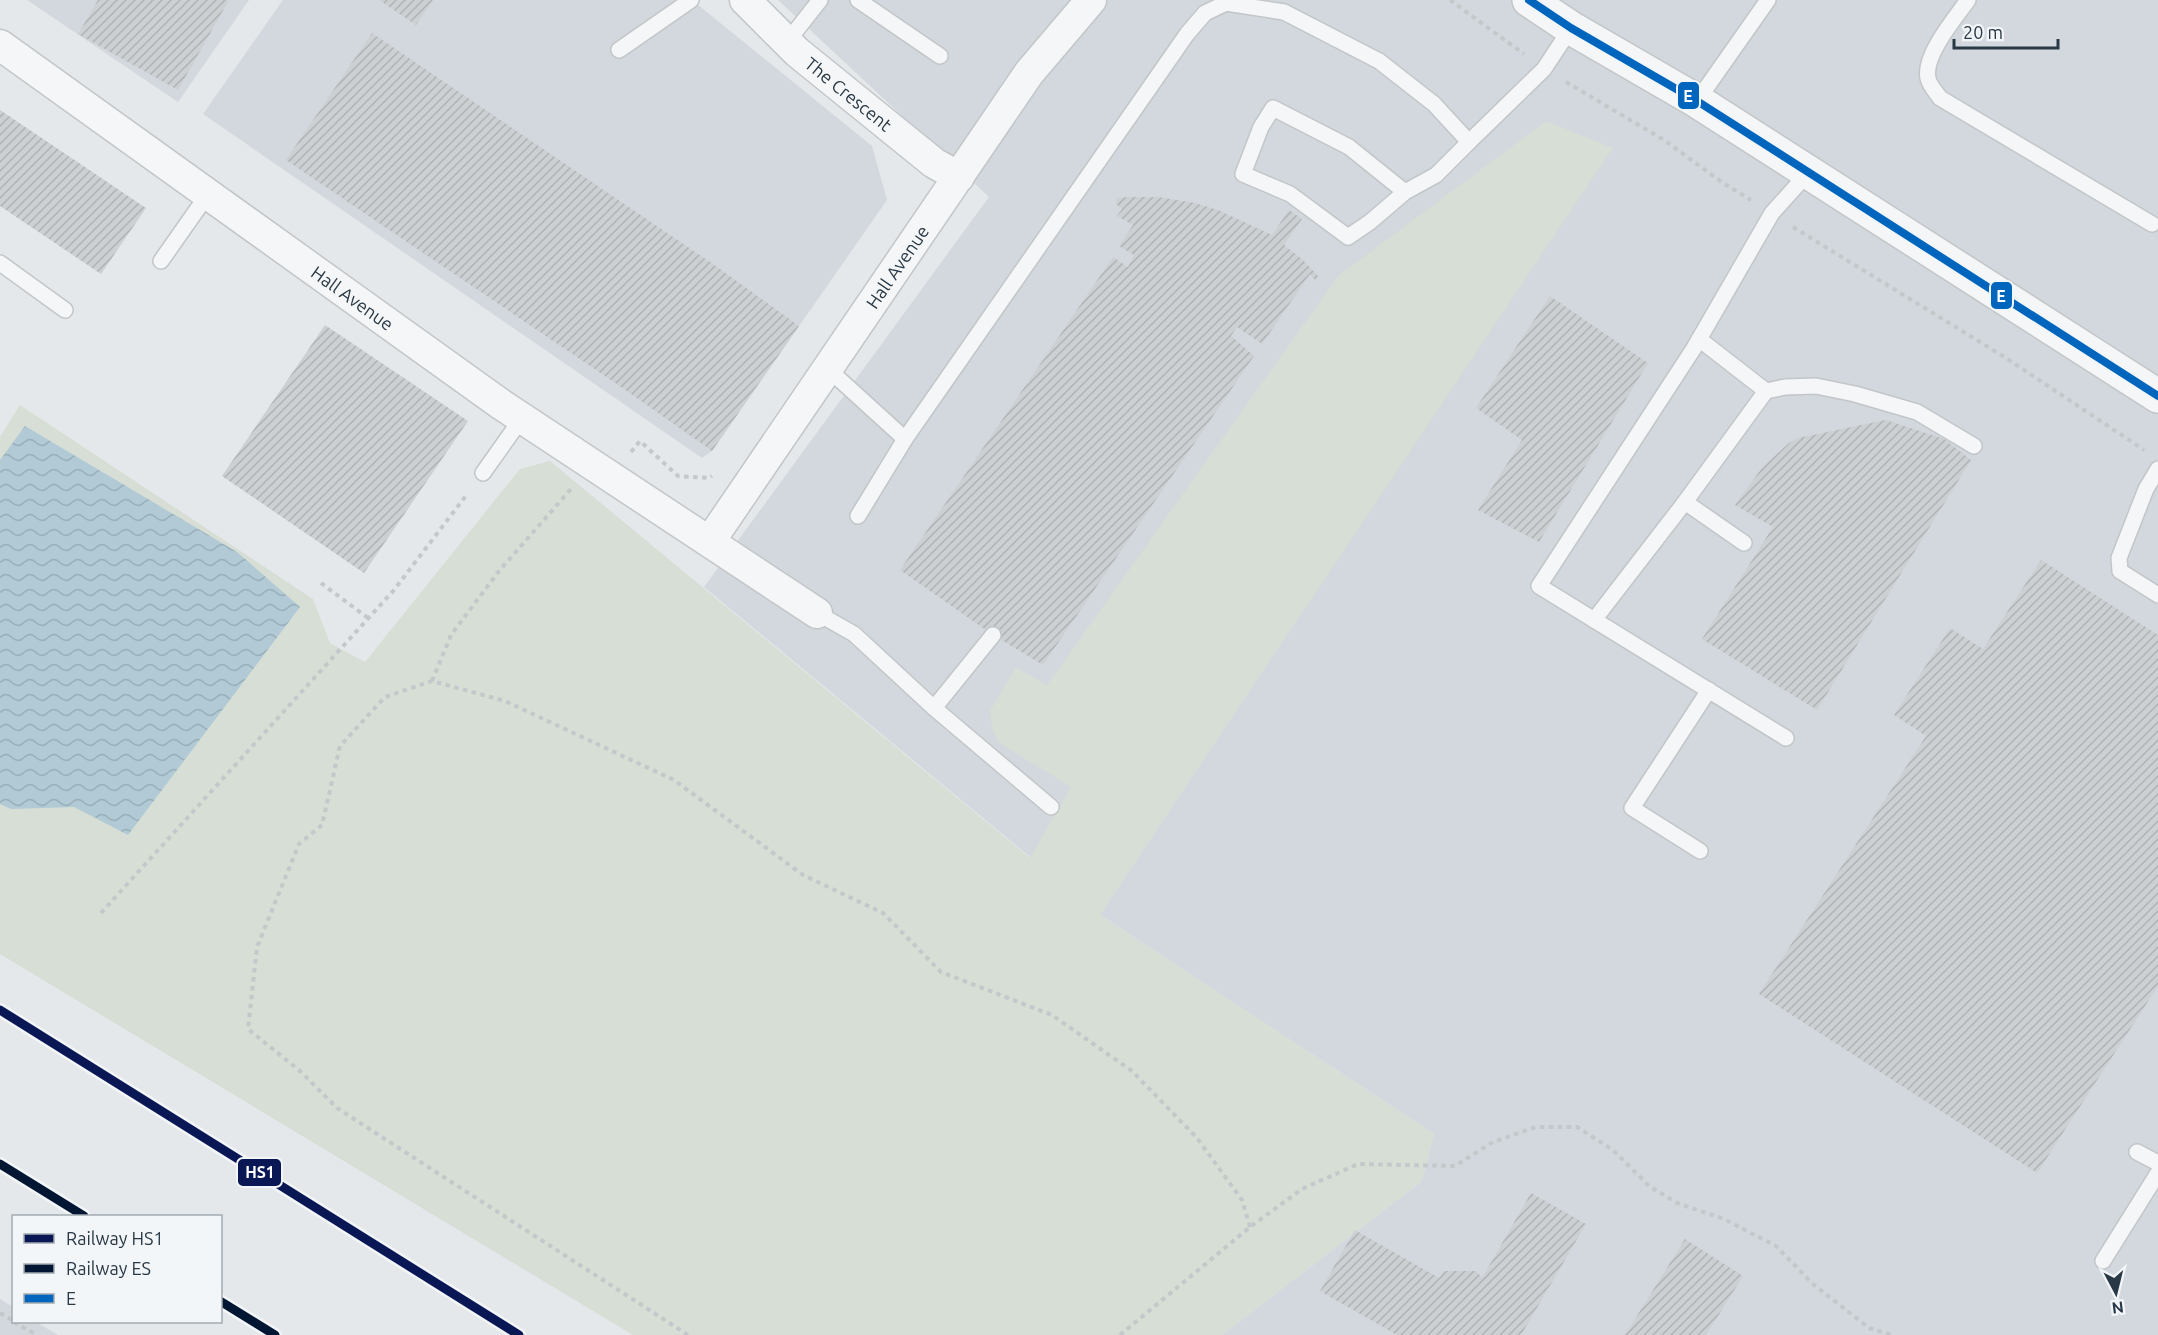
<svg xmlns="http://www.w3.org/2000/svg" width="2158" height="1335" font-family="Ubuntu,sans-serif">
<style>
.built{fill:#d2d8dd}
.grass{fill:#d7ded5}
.water{fill:url(#water-waves)}
.building{fill:url(#building-hatch)}
.lines{fill:none;stroke-linecap:round;stroke-linejoin:round}
.service-casing{stroke:#c3c6c8;stroke-width:18}
.minor-casing{stroke:#c3c6c8;stroke-width:33}
.tertiary-casing{stroke:#c3c6c8;stroke-width:36}
.path{stroke:#c3c8ca;stroke-width:4;stroke-dasharray:4.5 4.5;stroke-linecap:butt}
.service{stroke:#f4f6f7;stroke-width:15}
.minor{stroke:#f4f6f7;stroke-width:30}
.tertiary{stroke:#f4f6f7;stroke-width:33}
.bus-1-casing{stroke:#f3f6f9;stroke-width:12}
.bus-1{stroke:#0065bd;stroke-width:8}
.rail-1-casing{stroke:#f3f6f9;stroke-width:14}
.rail-2-casing{stroke:#f3f6f9;stroke-width:14}
.rail-1{stroke:#091855;stroke-width:9}
.rail-2{stroke:#011633;stroke-width:9}
.labels{text-anchor:middle;dominant-baseline:central;stroke-width:6;stroke-linejoin:round;paint-order:stroke}
.street-label{font-size:18px;fill:#293845;stroke:#f3f6f9}
.line-badge{stroke:#f3f6f9;stroke-width:2}
.badge-label{font-size:16px;text-anchor:middle;font-weight:bold;fill:#fff}
</style>
<defs>
<pattern id="water-waves" width="16" height="10" patternUnits="userSpaceOnUse" patternTransform="scale(1.5)"><rect width="16" height="10" fill="#b1cad6"/><path d="M0 5q4-4 8 0t8 0" fill="none" stroke="#98aeb9"/></pattern>
<pattern id="building-hatch" width="6" height="6" patternUnits="userSpaceOnUse" patternTransform="scale(1.5)"><rect width="6" height="6" fill="#cdd0d2"/><path d="M-1 1l2-2M0 6l6-6M5 7l2-2" fill="none" stroke="#b0b3b6"/></pattern>
</defs>
<rect width="100%" height="100%" fill="#e5e8ea"/>
<!-- built -->
<g class="built">
<path d="M27,0H249L178,102Z"/>
<path d="M283,0H692L872,146L887,200L712,451L702,458L203,114Z"/>
<path d="M778,0H2158V1335H1222L1422,1181L1434,1134L1100,915L704,587L989,197Z"/>
<path d="M0,1299L13,1307L14,1322H36L58,1335H0Z"/>
</g>
<!-- grass -->
<path class="grass" d="M1546,121L1613,148L1100,915L1434,1134L1422,1181L1222,1335H633L0,954V437L20,405L313,599L330,643L365,662L520,469L550,461L1030,858L1071,787L998,742L992,728L990,711L1016,667L1047,685L1338,276Z"/>
<!-- water -->
<path class="water" d="M25,426L237,552L300,607L128,835L74,807L11,809L0,804V460Z"/>
<!-- building -->
<g class="building">
<path d="M98,0H229L178,90L78,34Z"/>
<path d="M379,0H433L416,25Z"/>
<path d="M372,33L713,264L799,326L712,451L627,391L286,160Z"/>
<path d="M0,110L146,208L101,274L0,206Z"/>
<path d="M1131,197H1158L1195,203L1218,210L1272,235L1289,210L1302,219L1284,245L1302,259L1318,276L1315,280L1310,274L1262,344L1237,327L1231,336L1254,356L1043,665L993,635L900,570L1113,257L1128,267L1134,255L1119,246L1133,225L1117,216L1122,209L1116,204L1117,198Z"/>
<path d="M1550,296L1648,363L1539,542L1478,510L1522,440L1476,408Z"/>
<path d="M325,325L468,421L364,573L222,476Z"/>
<path d="M1886,420L1944,439L1971,460L1817,710L1702,639L1773,527L1735,505L1762,468L1789,443L1798,438Z"/>
<path d="M2041,560L2158,635V986L2037,1173L1759,994L1926,736L1894,715L1950,628L1983,649Z"/>
<path d="M1531,1193L1586,1224L1521,1335H1397L1320,1291L1355,1230L1439,1278L1444,1271H1476L1482,1278Z"/>
<path d="M1685,1239L1743,1276L1706,1335H1625Z"/>
</g>
<g class="lines">
<!-- service casing -->
<g class="service-casing">
<g id="service">
<path d="M858,0L940,56"/>
<path d="M1968,0C1955,18 1923,56 1928,78C1929,85 1936,92 1940,98L2152,224"/>
<path d="M787,42L820,0"/>
<path d="M619,50L691,0"/>
<path d="M1697,101L1768,0"/>
<path d="M1405,192L1349,147L1273,108L1261,127L1243,174L1290,194L1348,237L1370,222L1405,192L1436,175L1469,142"/>
<path d="M161,261L208,194"/>
<path d="M0,263L65,310"/>
<path d="M827,368L905,439L1187,34L1205,13L1226,3L1284,12L1379,61L1434,104L1469,142L1544,69L1571,28"/>
<path d="M1766,391L1785,387L1816,386L1855,394L1917,412L1974,446"/>
<path d="M2158,469L2146,489L2119,558L2120,571L2158,595"/>
<path d="M483,473L522,418"/>
<path d="M1685,502L1744,543"/>
<path d="M858,516L905,439"/>
<path d="M817,613L854,634L934,708L1051,807"/>
<path d="M1594,620L1685,502L1766,391L1699,339"/>
<path d="M934,708L993,635"/>
<path d="M1786,738L1539,586L1694,348L1772,213L1809,172"/>
<path d="M1700,851L1632,808L1709,690"/>
<path d="M2137,1152L2158,1163"/>
<path d="M2103,1261L2158,1173"/>
</g>
</g>
<!-- minor casing -->
<g class="minor-casing">
<g id="minor">
<path id="s1" d="M745,0L797,52L934,163L959,177"/>
<path id="s2" d="M0,45L502,405L817,613"/>
<path id="s3" d="M710,541L1029,73L1091,0"/>
</g>
</g>
<!-- tertiary casing -->
<g class="tertiary-casing">
<path id="tertiary" d="M1529,0L1571,28L1697,101L2158,396"/>
</g>
<!-- path -->
<g class="path">
<path d="M1450,0L1524,54"/>
<path d="M1566,82L1664,140L1723,183L1751,200"/>
<path d="M1793,227L2006,358L2144,450"/>
<path d="M631,452L640,441L678,476L709,478L712,476"/>
<path d="M321,583L368,618"/>
<path d="M432,681L451,635L499,571L571,489"/>
<path d="M101,913L394,590L468,493"/>
<path d="M0,1313L14,1321"/>
<path d="M14,1322L37,1335"/>
<path d="M688,1335L337,1108L300,1071L248,1029L257,947L299,844L322,825L340,746L385,697L432,681L505,701L674,780L803,875L883,913L941,972L1052,1015L1132,1071L1197,1138L1242,1200L1250,1227"/>
<path d="M1120,1335L1250,1227L1302,1189L1358,1164L1455,1166L1493,1142L1536,1127H1577L1613,1150L1649,1186L1677,1203L1724,1219L1776,1246L1813,1284L1869,1328L1892,1335"/>
</g>
<!-- service -->
<use href="#service" class="service"/>
<!-- minor -->
<use href="#minor" class="minor"/>
<!-- tertiary -->
<use href="#tertiary" class="tertiary"/>
<!-- bus-1 casing -->
<g class="bus-1-casing">
<path id="bus-1" d="M1529,0L1571,28L1697,101L2158,396"/>
</g>
<!-- bus-1 -->
<use href="#bus-1" class="bus-1"/>
<!-- rail-1 casing -->
<g class="rail-1-casing">
<path id="rail-1" d="M0,1010L519,1335"/>
</g>
<!-- rail-2 casing -->
<g class="rail-2-casing">
<g id="rail-2">
<path d="M0,1164L84,1216"/>
<path d="M220,1301L275,1335"/>
</g>
</g>
<!-- rail-1 -->
<use href="#rail-1" class="rail-1"/>
<!-- rail-2 -->
<use href="#rail-2" class="rail-2"/>
</g>
<g class="labels">
<!-- street labels -->
<g class="street-label">
<text stroke="none"><textPath href="#s1" startOffset="140">The Crescent</textPath></text>
<text stroke="none"><textPath href="#s3" startOffset="332">Hall Avenue</textPath></text>
<text stroke="none"><textPath href="#s2" startOffset="434">Hall Avenue</textPath></text>
</g>
</g>
<g class="line-badge">
<rect x="1677" y="81" width="23" height="29" rx="6" fill="#0065bd"/>
<rect x="1990" y="281" width="23" height="29" rx="6" fill="#0065bd"/>
<rect x="237" y="1158" width="45" height="29" rx="6" fill="#091855"/>
</g>
<g class="badge-label">
<text x="1688" y="102">E</text>
<text x="2001" y="302">E</text>
<text x="260" y="1178">HS1</text>
</g>
<!-- legend -->
<rect x="12" y="1215" width="210" height="108" fill="#f3f6f9" stroke="#a2aab1" stroke-width="1.5"/>
<rect x="24" y="1234" width="30" height="9" fill="#091855" stroke="#a2aab1" stroke-width="1.5"/>
<text x="66" y="1245" font-size="18" fill="#293845">Railway HS1</text>
<rect x="24" y="1264" width="30" height="9" fill="#011633" stroke="#a2aab1" stroke-width="1.5"/>
<text x="66" y="1275" font-size="18" fill="#293845">Railway ES</text>
<rect x="24" y="1294" width="30" height="9" fill="#0065bd" stroke="#a2aab1" stroke-width="1.5"/>
<text x="66" y="1305" font-size="18" fill="#293845">E</text>
<!-- north arrow -->
<g transform="translate(2116 1293) rotate(173)" stroke="#f3f6f9" stroke-width="4.5" paint-order="stroke">
<path d="M0-4.5L10 22L0 15L-10 22Z" fill="#293845"/>
<text y="-9" font-size="16" font-weight="bold" text-anchor="middle" fill="#293845">N</text>
</g>
<!-- scale -->
<path d="M1954 39v9h104v-9" fill="none" stroke="#293845" stroke-width="3"/>
<text x="1963" y="39" font-size="18" fill="#293845" stroke="#f3f6f9" stroke-width="4.5" paint-order="stroke">20 m</text>
</svg>
